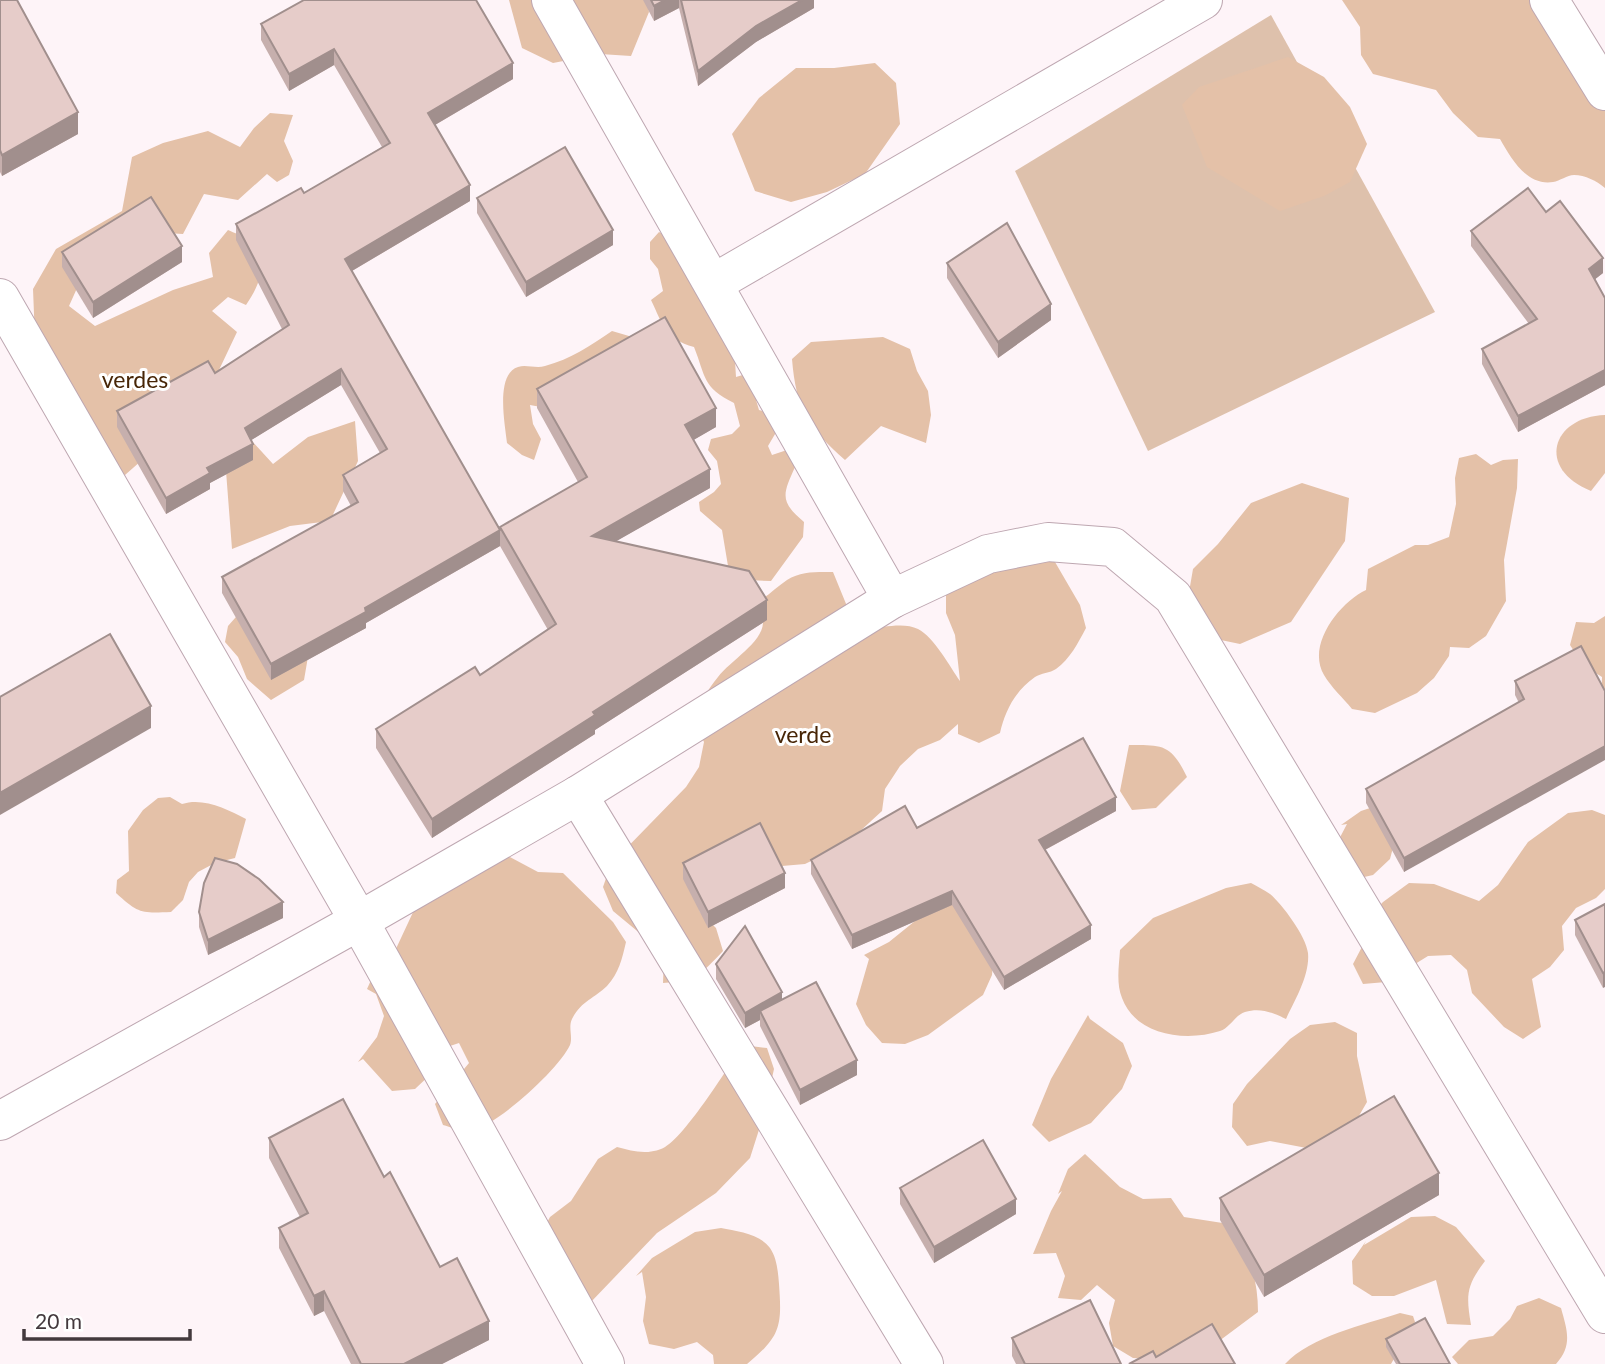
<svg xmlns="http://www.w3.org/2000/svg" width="1605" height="1364" font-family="Lato,sans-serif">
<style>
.green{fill:#dec1ac}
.forest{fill:#e4c1a8}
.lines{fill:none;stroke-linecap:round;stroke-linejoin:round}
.street-casing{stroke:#bea7b1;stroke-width:40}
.street{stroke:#fff;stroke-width:38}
.wall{fill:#c6afad}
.shaded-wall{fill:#a18f8d}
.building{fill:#e6ccc9;stroke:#a18f8d;stroke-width:2}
.labels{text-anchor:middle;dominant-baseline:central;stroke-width:6;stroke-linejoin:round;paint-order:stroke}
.park-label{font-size:23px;fill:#472506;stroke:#fff}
</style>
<rect width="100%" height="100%" fill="#fef4f8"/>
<!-- green -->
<path class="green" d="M1271,15L1435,312L1148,451L1015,171Z"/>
<!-- forest -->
<g class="forest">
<path d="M509,0H647L649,12L631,56L600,54L553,63L522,48Z"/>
<path d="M1342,0H1546L1605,69V188C1597,181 1585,175 1574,175C1567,175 1560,181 1553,182C1526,186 1511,158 1500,139L1478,137L1453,113L1436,90L1373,74L1361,55L1360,27Z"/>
<path d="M1288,57L1324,77L1350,107L1367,144L1350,182L1324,196L1280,211L1207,167L1182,105L1199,87Z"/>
<path d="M875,63L896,83L900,124L865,174L827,192L791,202L755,191L732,134L759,98L796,68H834Z"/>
<path d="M270,113L293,115L284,141L293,161L289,175L277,182L267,174L238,200L204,194L183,234L149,232L87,266L69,306L95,326L173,290L213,277L209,253L228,230C234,233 243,235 248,240C271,260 260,284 246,305L228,297L212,311L237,332L219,370L182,425L125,475L93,462L35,339L33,289L56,249L122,211L132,157L163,143L208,131L240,147L254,128Z"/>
<path d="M659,232L667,236L735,361L736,377L756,371L762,386L756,400L759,410L773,414L778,429L768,446L772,455L790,449L795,467C783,494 779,501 804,522L803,537L771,581L747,580L729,572L722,530L700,511L699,502L714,492L721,484L717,461L708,450L711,439L732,434L740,426L734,403C702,387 706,377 694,347C665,339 663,325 651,300L663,291L658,269L650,259V242Z"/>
<path d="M612,331L629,336V346L557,410L530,405L533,424L541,439L534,460L522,455L507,443C505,425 495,374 518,367C526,364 536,369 545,366C571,359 590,346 612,331Z"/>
<path d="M883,337L910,349L917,371L928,391L931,415L926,443L881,426L845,460C808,427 796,409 792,359L811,342Z"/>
<path d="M1605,415V473L1591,491C1536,469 1551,417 1605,415Z"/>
<path d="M355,421L358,461L330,521L290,526L232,549L225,458L251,440L273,464L308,437Z"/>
<path d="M1476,454L1491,465L1503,460L1518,459L1517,488L1504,560L1506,601L1486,636L1469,648L1450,647L1449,656L1434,678L1417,693L1375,713L1352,709C1343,698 1331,687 1324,675C1306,645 1340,602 1366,590L1368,569L1415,545H1428L1449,537L1456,504L1455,478L1459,458Z"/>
<path d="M1302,483L1349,498L1345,541L1291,622L1240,644L1192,634L1188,598L1193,569L1218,544L1251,503Z"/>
<path d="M998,544L1055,562L1080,605L1086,628C1078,643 1070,659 1056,669C1050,673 1041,673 1035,677C1015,691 1005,711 1000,733L979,743L958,734V724L940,740L918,749L900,766L885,789L882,811L846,844L805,864L782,866L692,887L700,912L716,928L723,951C701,974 696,981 663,983L664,958L648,940L613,911L603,887L611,864L686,787L699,767L704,742L693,720C700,704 707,690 718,677C730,661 762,643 763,623C763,617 760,608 759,601C769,595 778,586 787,580C801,571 817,572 833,572L851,616L868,629C883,627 905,622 918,629C934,637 950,667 960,681L955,635L946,613V590Z"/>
<path d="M243,609L310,645L304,680L271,700L247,679L238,657L225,642L228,626Z"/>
<path d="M1605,616V713L1601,701L1602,677L1583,665L1570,645L1576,622L1594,623Z"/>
<path d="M1129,745C1163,745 1171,744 1187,777L1156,808L1132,810L1120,791Z"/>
<path d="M170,797L182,804C203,797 227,809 246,819L235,858L215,863L198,872L189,882L183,900L171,912C141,913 139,914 116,893L117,880L129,871L128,831L143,810L158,798Z"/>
<path d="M1385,803L1396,836L1390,859L1373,875L1351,880L1336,845L1347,824L1341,825L1361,811Z"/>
<path d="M1592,810L1605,815V889L1596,898L1576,908L1562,926L1564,950L1550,967L1532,979L1541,1027L1523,1039L1504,1027L1472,993L1467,970L1451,955L1428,956L1386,982L1363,984L1353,964L1364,943L1367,919L1383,902L1409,883L1434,884L1479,901L1498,885L1528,842L1568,813Z"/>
<path d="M495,849L538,872L563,873L613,922L626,942C622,959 619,973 607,986C595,998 581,1001 572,1019C568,1027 573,1037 570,1045C559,1069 495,1128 469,1131C461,1132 451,1127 443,1125L435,1104L469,1063L459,1043L438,1050L433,1072L415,1089L392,1091L363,1059L358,1062L377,1037L384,1016L376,994L367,989L376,969L394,953L415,908Z"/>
<path d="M1251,883C1257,886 1264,890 1270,894C1282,904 1306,936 1308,953C1310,975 1295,1000 1286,1019C1273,1013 1261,1007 1245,1012C1235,1015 1230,1028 1220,1031C1186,1042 1136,1036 1122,998C1116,984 1119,965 1120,950L1153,918L1226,888Z"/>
<path d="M946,896L994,950L992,975L983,995L928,1035L905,1044L882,1043L866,1025L856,1004L869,959L864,955L889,942Z"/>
<path d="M1088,1015L1090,1019L1123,1043L1132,1066L1122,1089L1091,1123L1049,1142L1032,1125L1051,1079Z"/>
<path d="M1335,1022L1357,1033V1056L1367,1102L1356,1121L1317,1150L1270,1141L1247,1146L1232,1127L1233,1104L1247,1084L1290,1039L1310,1025Z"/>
<path d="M743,1045L767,1048L774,1069L764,1114L750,1158L716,1193L657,1233L590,1303L537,1241L550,1217L571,1201L598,1159L617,1147C632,1151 645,1155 661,1149C682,1142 728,1067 743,1045Z"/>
<path d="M1085,1154L1120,1187L1143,1199L1171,1198L1184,1217L1229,1224C1249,1251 1258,1279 1258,1312L1203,1353L1181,1361L1133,1358L1113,1346L1109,1323L1115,1300L1097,1285L1081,1300L1058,1298L1065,1276L1056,1253L1033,1254L1051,1211L1062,1191L1058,1194L1068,1169Z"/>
<path d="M1435,1216L1456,1227L1485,1261C1466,1286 1466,1295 1471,1325L1447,1324L1436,1280L1394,1296H1372L1353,1284L1352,1261L1366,1241L1364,1245L1411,1217Z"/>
<path d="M721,1228C737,1231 760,1234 770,1248C777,1258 778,1272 779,1284C782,1326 781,1336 747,1364H714L713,1355L697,1342L674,1349L649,1344L643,1321L646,1297L642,1272L636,1276L652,1258L695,1232Z"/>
<path d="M1539,1298L1561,1308C1567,1330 1573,1345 1556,1364H1458L1452,1357L1469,1340L1493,1336L1510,1319L1517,1306Z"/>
<path d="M1400,1313L1413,1316L1415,1322L1391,1364H1285C1311,1336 1364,1325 1400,1313Z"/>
</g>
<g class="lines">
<!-- street casing -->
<g class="street-casing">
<g id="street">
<path d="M551,0L892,599"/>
<path d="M1549,0L1605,91"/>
<path d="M714,283L1203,0"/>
<path d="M0,298L359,921L605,1364"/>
<path d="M578,795L924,1364"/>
<path d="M0,1121L359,921L578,795L892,599L988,554L1048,542L1113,547L1173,597L1605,1314"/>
</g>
</g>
<!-- street -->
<use href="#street" class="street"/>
</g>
<!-- wall -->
<g class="wall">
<path d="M0,0L78,134L2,176L0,172Z"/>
<path d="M643,0H814V8L756,42L698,86L679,8L654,21Z"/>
<path d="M261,24L513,79L435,125L470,201L352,271L500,530V527L578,482L537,408V389L716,427L693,440L710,488L616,541L767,620L595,730V734L432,838L376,748V729L480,675L548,630L500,546L366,623V628L271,680L222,593V577L351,506L343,491V475L380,453L341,385L251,440L253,460L210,483V489L166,514L117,427V411L215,373L282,329L236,240V224L304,193L382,147L334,65L289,91L261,40Z"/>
<path d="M477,198L613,245L526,297L477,213Z"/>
<path d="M1546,212L1603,273L1595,279L1605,298V385L1518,432L1482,364V349L1529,324L1471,246V231Z"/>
<path d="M62,252L182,262L93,318L62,267Z"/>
<path d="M947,263L1051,320L998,358L947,278Z"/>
<path d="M1515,681L1605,691L1404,872L1366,803V789L1519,703L1515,695Z"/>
<path d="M1116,811L1045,850L1091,939L1004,990L952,905L852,949L811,874V860L917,828Z"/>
<path d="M683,863L785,888L708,928L683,879Z"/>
<path d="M1605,904L1603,988L1575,935V920Z"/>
<path d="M199,912L283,918L208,955L199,927Z"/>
<path d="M716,964L782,999L857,1075L800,1105L760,1026V1020L745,1028L716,979Z"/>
<path d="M269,1138L384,1177L440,1267L489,1340L442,1364H351L324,1311L314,1316L279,1248V1228L300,1217L269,1158Z"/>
<path d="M900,1188L1016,1214L934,1263L900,1204Z"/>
<path d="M1439,1195L1264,1297L1220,1220V1198Z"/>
<path d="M1012,1338L1121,1364H1016L1012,1356Z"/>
<path d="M1386,1339L1450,1364H1396L1386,1347Z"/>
</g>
<!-- shaded-wall -->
<g class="shaded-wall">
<path d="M665,0H679V8L654,21V6Z"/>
<path d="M802,0H814V8L756,42L698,86V71L756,26Z"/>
<path d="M334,49V65L289,91V74Z"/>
<path d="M513,63V79L428,129V113Z"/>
<path d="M78,112V134L2,176V155Z"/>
<path d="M470,185V201L345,275V259Z"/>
<path d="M613,230V245L526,297V282Z"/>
<path d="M182,246V262L93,318V302Z"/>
<path d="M1603,258V273L1589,284V269Z"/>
<path d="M1051,304V320L998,358V342Z"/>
<path d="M341,369V385L245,444V428Z"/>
<path d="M1605,370V385L1518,432V416Z"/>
<path d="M716,408V427L685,445V425Z"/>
<path d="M253,444V460L210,483V489L166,514V498L207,468Z"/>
<path d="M710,469V488L592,555V536Z"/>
<path d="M500,530V546L366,623V628L271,680V664L365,608Z"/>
<path d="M767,600V620L595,730V734L432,838V819L593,712Z"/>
<path d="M151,706V728L0,815V793Z"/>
<path d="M1605,746V760L1404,872V858Z"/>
<path d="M1116,797V811L1039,853V840Z"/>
<path d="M785,873V888L708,928V912Z"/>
<path d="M952,891V905L852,949V935Z"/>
<path d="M283,902V918L208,955V940Z"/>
<path d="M1091,925V939L1004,990V977Z"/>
<path d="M1605,972V987L1603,988V973Z"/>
<path d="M782,992V1007L760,1011V1020L745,1028V1013Z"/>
<path d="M857,1060V1075L800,1105V1090Z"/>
<path d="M1439,1173V1195L1264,1297V1275Z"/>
<path d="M1016,1199V1214L934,1263V1247Z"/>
<path d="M324,1291V1311L314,1316V1296Z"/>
<path d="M489,1321V1340L442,1364H404Z"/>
</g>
<!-- building -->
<g class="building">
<path d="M0,0H17L78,112L2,155L0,150Z"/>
<path d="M304,0H476L513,63L428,113L470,185L345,259L500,530L365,608L366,612L271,664L222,577L358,502L343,475L387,449L341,369L245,428L253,444L207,468L210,473L166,498L117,411L208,361L215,373L289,325L236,224L301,188L304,193L390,143L334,49L289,74L261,24Z"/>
<path d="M651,0H665L654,6Z"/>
<path d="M681,0H802L756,26L698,71Z"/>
<path d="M565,147L613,230L526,282L477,198Z"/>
<path d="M1528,188L1546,212L1560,201L1603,258L1589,269L1605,298V370L1518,416L1482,349L1537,319L1471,231Z"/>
<path d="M151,197L182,246L93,302L62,252Z"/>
<path d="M1007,223L1051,304L998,342L947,263Z"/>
<path d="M665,317L716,408L685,425L710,469L592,536L749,571L767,600L593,712L595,715L432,819L376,729L475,667L480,675L556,624L500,527L587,477L537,389Z"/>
<path d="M110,634L151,706L0,793V697Z"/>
<path d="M1581,646L1605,691V746L1404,858L1366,789L1524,699L1515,681Z"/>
<path d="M1083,738L1116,797L1039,840L1091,925L1004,977L952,891L852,935L811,860L905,806L917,828Z"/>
<path d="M760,823L785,873L708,912L683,863Z"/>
<path d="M215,858L237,864L259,879L283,902L208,940L199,912L204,883Z"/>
<path d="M1605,904V972L1603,973L1575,920Z"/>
<path d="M745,926L782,992L745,1013L716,964Z"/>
<path d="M816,982L857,1060L800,1090L760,1011Z"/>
<path d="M1394,1096L1439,1173L1264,1275L1220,1198Z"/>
<path d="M343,1099L384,1177L390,1172L440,1267L457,1258L489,1321L404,1364H361L324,1291L314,1296L279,1228L308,1213L269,1138Z"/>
<path d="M983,1140L1016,1199L934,1247L900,1188Z"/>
<path d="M1090,1300L1121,1364H1025L1012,1338Z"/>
<path d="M1425,1318L1450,1364H1400L1386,1339Z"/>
<path d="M1212,1324L1235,1364H1129L1153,1351L1156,1357Z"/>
</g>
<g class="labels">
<!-- park labels -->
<g class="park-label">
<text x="135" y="379">verdes</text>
<text x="803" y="734">verde</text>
</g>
</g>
<!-- scale -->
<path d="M24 1329v10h166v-10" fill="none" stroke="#43393d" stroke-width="3.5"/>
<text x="35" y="1329" font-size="21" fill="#43393d" stroke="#ffffff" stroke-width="5" paint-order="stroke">20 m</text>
</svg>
